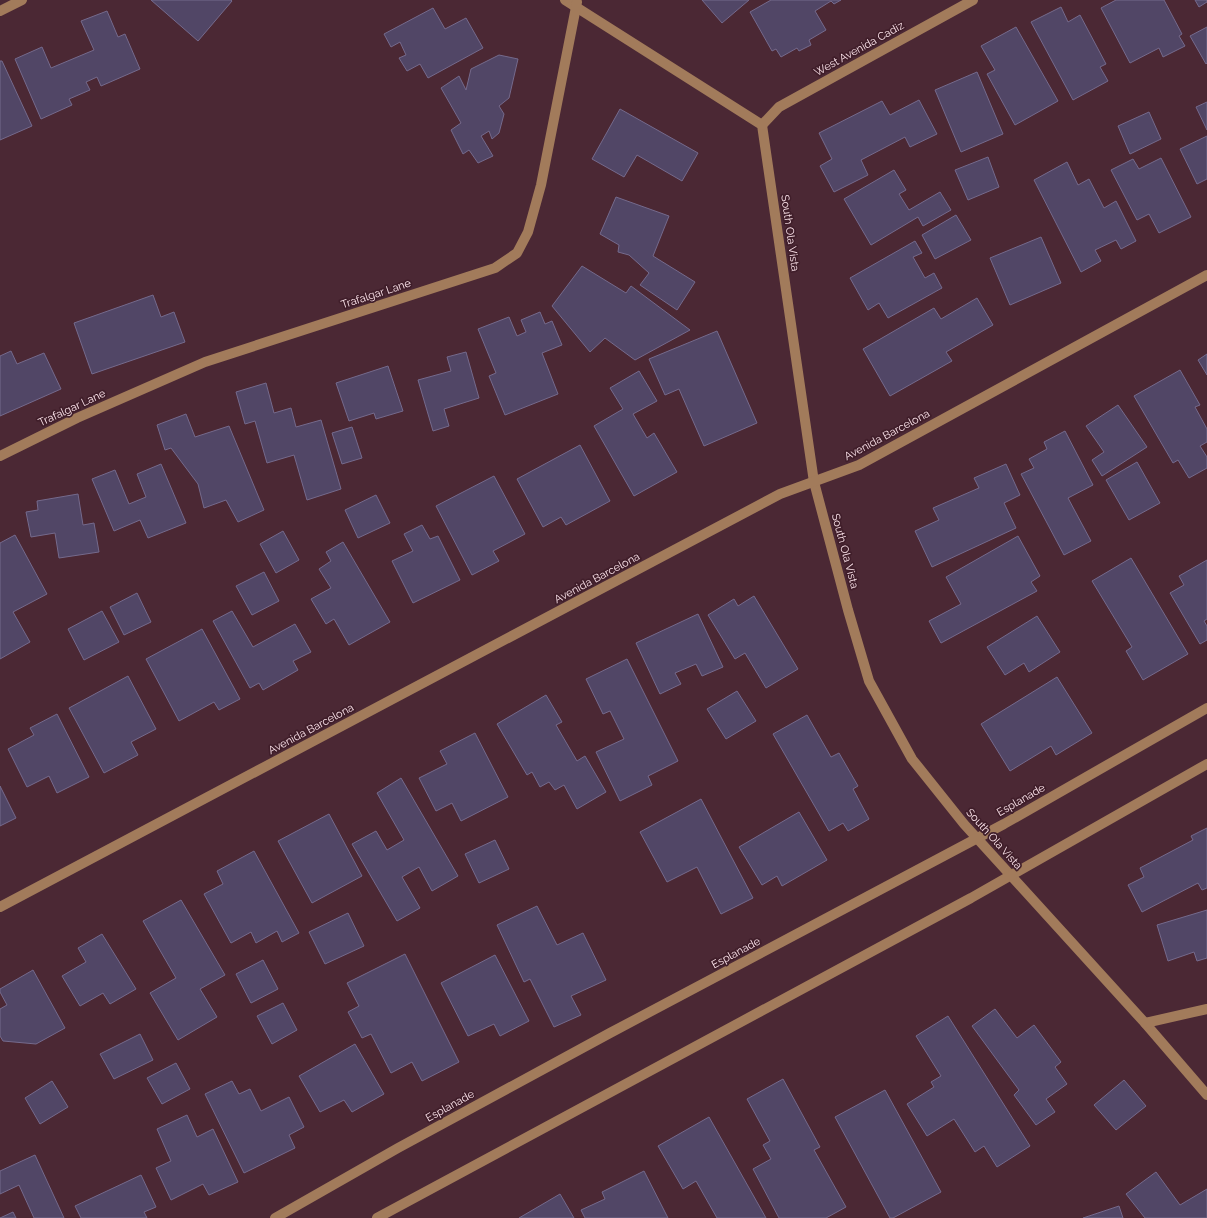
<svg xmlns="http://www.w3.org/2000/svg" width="1207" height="1218" font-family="Raleway,sans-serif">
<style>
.building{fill:#514666;stroke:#756a8c}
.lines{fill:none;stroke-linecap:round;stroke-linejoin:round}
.minor{stroke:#a27b5b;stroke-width:10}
.labels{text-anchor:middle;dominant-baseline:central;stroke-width:3.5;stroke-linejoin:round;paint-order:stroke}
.street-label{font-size:11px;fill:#ffe7ee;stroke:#401e2a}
</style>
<rect width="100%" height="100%" fill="#4b2834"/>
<!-- building -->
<g class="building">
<path d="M151,0H231L232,1L198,41Z"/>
<path d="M702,0H749L722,23Z"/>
<path d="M771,0H841L834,4L831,1L815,11L826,30L809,40L811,45L799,51L797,48L781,57L776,49L772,51L750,12Z"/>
<path d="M1116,0H1164L1182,34L1179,36L1185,46L1163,57L1159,48L1130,63L1101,8Z"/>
<path d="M1195,0H1207V2L1199,7Z"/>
<path d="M1061,7L1068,22L1080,15L1106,64L1100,67L1108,81L1073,100L1031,22Z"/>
<path d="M433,8L445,29L466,18L483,48L428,78L420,64L407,71L399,58L406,55L400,42L391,47L384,34Z"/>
<path d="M107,11L118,37L125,34L140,69L101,86L97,77L86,82L90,90L69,99L72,105L41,119L15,59L42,47L51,68L94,50L81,21Z"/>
<path d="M1016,27L1058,101L1015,125L987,74L995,70L981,46Z"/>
<path d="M1207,27V63L1206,64L1190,36Z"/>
<path d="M499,55L518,59L509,98L499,106L504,114L499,133L492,139L489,131L481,136L493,156L478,163L469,150L463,154L451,130L461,123L441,88L459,76L466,90L471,69Z"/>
<path d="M0,61H2L32,126L0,140Z"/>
<path d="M977,72L1003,134L961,152L935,90Z"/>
<path d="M919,100L937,134L910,147L905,137L861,160L868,175L834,192L820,166L832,159L819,133L882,101L890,115Z"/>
<path d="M1207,102V130L1196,107Z"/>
<path d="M620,109L698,153L682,181L637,155L624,177L592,159Z"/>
<path d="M1149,112L1161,139L1130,154L1118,126Z"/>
<path d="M1207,136V179L1197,184L1180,149Z"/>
<path d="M988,157L999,187L968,200L955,170Z"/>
<path d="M1161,158L1191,217L1159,233L1149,214L1137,220L1111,170L1133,159L1139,169Z"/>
<path d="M1067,162L1078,185L1089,179L1104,208L1116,201L1136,241L1121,249L1116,240L1095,250L1101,261L1081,272L1034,180Z"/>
<path d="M894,170L906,190L899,194L909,210L940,192L951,210L923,226L918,217L871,245L844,199Z"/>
<path d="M616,197L669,216L653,256L695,282L677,310L640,285L649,273L629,255L618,252L619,245L600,234Z"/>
<path d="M956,215L971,240L935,259L922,235Z"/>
<path d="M1041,237L1061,283L1010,305L990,258Z"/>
<path d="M915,241L922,253L913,257L925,278L934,273L942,288L888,318L879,303L868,310L850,278Z"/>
<path d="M582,266L626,293L631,286L690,330L635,360L605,338L590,352L552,306Z"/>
<path d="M153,295L161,317L174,312L185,342L92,374L74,323Z"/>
<path d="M977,298L993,325L946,352L952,361L890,396L863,349L934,308L941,319Z"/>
<path d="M540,312L545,324L552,321L562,345L542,353L558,394L505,415L489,376L496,373L478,329L509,317L517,336L526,332L521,320Z"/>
<path d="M717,331L757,423L704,446L679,389L665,395L649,359Z"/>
<path d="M11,351L17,364L44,353L61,389L0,416V356Z"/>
<path d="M466,352L479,398L444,409L449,426L433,431L418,380L451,371L447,357Z"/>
<path d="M1207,354V375L1198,360Z"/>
<path d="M388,366L403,411L376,419L374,413L349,421L336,383Z"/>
<path d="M1180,370L1200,405L1195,407L1207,429V442L1200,446L1207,457V468L1189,478L1178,460L1173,463L1134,396Z"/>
<path d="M639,371L657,401L633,414L647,438L654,433L677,472L634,496L594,426L623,409L610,388Z"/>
<path d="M266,383L274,413L291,408L296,427L321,420L341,489L307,500L294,455L267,463L255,421L245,424L236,392Z"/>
<path d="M1118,405L1147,447L1102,476L1092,460L1104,452L1086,426Z"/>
<path d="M186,414L195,437L229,426L264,510L238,522L226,500L204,508L198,484L171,448L165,450L157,425Z"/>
<path d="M352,427L362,458L342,464L332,433Z"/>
<path d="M1065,431L1093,485L1068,498L1091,541L1064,555L1021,474L1034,468L1029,459L1047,449L1044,442Z"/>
<path d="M580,445L610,501L566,525L561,517L543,527L517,479Z"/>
<path d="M1137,462L1160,503L1129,520L1106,480Z"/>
<path d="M161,464L186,523L148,538L140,520L114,531L92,479L115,470L129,504L146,497L137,474Z"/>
<path d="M1006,464L1020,495L1004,503L1016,528L932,567L915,531L939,520L933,508L979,488L974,478Z"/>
<path d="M494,476L525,534L493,551L499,561L472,575L436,506Z"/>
<path d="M78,494L83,525L94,523L99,552L59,558L55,533L31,537L26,512L38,510L37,501Z"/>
<path d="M376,495L390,523L358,538L345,510Z"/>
<path d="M422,525L430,539L438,536L460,580L413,603L392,561L413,551L404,534Z"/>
<path d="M283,531L299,560L276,573L260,544Z"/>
<path d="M15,535L47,594L13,612L30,642L0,659V543Z"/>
<path d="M1018,536L1040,576L1031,582L1037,591L941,643L929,621L961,604L946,577Z"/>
<path d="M343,542L390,622L349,645L334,619L326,624L311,599L331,588L319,569L331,561L326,552Z"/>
<path d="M1131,558L1188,654L1143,680L1126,651L1132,647L1092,581Z"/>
<path d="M1207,560V619L1204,621L1207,626V640L1200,644L1170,593L1184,585L1179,576Z"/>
<path d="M264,572L279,601L252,615L236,586Z"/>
<path d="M137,593L151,622L124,635L110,607Z"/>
<path d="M754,596L798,669L766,688L745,653L735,659L708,615L734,599L738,606Z"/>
<path d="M102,611L119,642L84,660L68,629Z"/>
<path d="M232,611L253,647L295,624L311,652L293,661L298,670L263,690L259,683L250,688L213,621Z"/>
<path d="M698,614L723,667L702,676L696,664L675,673L681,684L660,694L636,643Z"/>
<path d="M1037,616L1060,652L1029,672L1024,663L1005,675L987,647Z"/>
<path d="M202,629L240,699L219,710L214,702L179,721L146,659Z"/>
<path d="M627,659L678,761L648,776L652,785L620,801L596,752L624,739L610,711L603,714L586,679Z"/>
<path d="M128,676L156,729L131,742L138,755L104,773L69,708Z"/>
<path d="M1057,677L1092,733L1056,755L1051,746L1010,771L981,724Z"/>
<path d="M737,691L756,721L726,739L707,709Z"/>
<path d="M546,695L562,722L556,725L577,761L585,756L606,792L577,809L564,785L555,790L549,782L540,787L532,772L527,775L497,724Z"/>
<path d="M57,714L89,777L57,793L49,776L27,787L8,749L34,735L30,728Z"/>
<path d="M807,715L831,757L839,753L858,786L853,789L869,819L848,831L843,823L829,831L773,734Z"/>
<path d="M475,733L508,797L461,821L452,803L436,811L419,778L447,764L440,751Z"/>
<path d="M401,778L458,876L432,891L419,867L402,877L420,908L397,921L352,844L376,831L387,850L404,840L377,793Z"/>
<path d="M0,786L16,818L0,826Z"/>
<path d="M701,799L753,898L721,914L697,867L667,882L640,832Z"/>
<path d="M799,812L827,860L782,886L777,876L762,885L739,847Z"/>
<path d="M329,814L362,876L312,903L278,841Z"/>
<path d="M1207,828V888L1202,890L1198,883L1142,912L1128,885L1144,877L1140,868L1193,840L1191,836Z"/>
<path d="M495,840L509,869L479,883L465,854Z"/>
<path d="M254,851L299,933L282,942L277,931L256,943L251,932L231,943L204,894L223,884L217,871Z"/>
<path d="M181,900L225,975L200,989L217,1017L178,1040L150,993L176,978L143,921Z"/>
<path d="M537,906L557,945L583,933L606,980L571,996L581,1015L554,1027L530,979L524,982L497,925Z"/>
<path d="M1207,910V958L1197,961L1194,952L1168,961L1157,925Z"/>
<path d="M348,913L364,946L325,964L309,932Z"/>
<path d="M102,934L136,989L110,1004L103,993L80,1006L62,976L86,962L78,948Z"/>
<path d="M405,954L459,1062L422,1081L412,1062L391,1073L371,1034L362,1038L348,1012L359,1006L347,983Z"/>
<path d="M495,955L529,1021L500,1036L494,1024L468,1036L441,983Z"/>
<path d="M263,960L278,989L251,1003L236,974Z"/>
<path d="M33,970L65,1028L36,1044L3,1041L0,1036V1009L7,1005L0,992V989Z"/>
<path d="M283,1003L297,1030L272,1044L257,1016Z"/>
<path d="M995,1009L1017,1038L1034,1025L1061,1062L1055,1067L1067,1084L1046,1099L1055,1112L1036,1125L1014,1095L1019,1090L972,1026Z"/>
<path d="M948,1016L1030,1146L997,1167L984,1146L975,1152L954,1119L927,1136L907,1104L934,1087L931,1082L941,1076L916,1036Z"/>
<path d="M140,1034L153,1060L114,1079L100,1054Z"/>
<path d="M355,1044L384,1094L352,1112L344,1100L320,1112L299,1076Z"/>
<path d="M176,1063L190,1089L162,1104L147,1078Z"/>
<path d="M783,1079L820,1147L814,1150L846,1207L826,1218H779L753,1169L771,1159L763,1145L770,1141L747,1099Z"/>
<path d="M1124,1080L1146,1106L1116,1130L1094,1105Z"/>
<path d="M52,1081L68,1107L40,1124L25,1098Z"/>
<path d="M232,1081L239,1094L250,1089L261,1111L289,1097L304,1127L289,1135L295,1148L244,1173L205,1094Z"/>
<path d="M885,1090L941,1192L893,1218H890L835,1117Z"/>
<path d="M187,1115L197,1137L213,1129L238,1182L209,1195L203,1184L171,1200L156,1168L171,1161L157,1129Z"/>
<path d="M709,1117L766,1218H717L696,1181L683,1189L658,1146Z"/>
<path d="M35,1155L64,1218H34L19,1185L0,1194V1171Z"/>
<path d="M644,1171L668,1218H585L581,1210L605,1199L602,1192Z"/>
<path d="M1156,1172L1180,1205L1207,1189V1218H1145L1126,1194Z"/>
<path d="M141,1175L156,1207L144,1212L147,1218H81L75,1206Z"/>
<path d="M560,1194L574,1218H519Z"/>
<path d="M1119,1206L1123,1218H1083Z"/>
<path d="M13,1212L16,1218H0Z"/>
</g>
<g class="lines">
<!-- minor -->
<g class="minor">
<path d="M565,0L762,125L814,482L848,610L869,681L912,759L964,824L1145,1023L1207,1095"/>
<path d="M0,11L22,0"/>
<path d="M762,125L779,107L973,0"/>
<path d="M0,456L77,418L205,362L495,268L517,253L528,232L541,185L577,2"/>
<path d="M0,907L780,494L859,465L1207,275"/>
<path d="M1145,1023L1207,1009"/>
<path d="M275,1218L398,1148L610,1033L1004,824L1207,708"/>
<path d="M377,1218L971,898L1207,764"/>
</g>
</g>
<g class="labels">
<!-- street labels -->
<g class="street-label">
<text transform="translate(859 49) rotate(-29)">West Avenida Cadiz</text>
<text transform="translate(790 233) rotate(82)">South Ola Vista</text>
<text transform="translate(376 294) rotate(-18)">Trafalgar Lane</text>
<text transform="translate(72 408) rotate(-25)">Trafalgar Lane</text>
<text transform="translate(887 435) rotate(-28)">Avenida Barcelona</text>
<text transform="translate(845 551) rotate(75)">South Ola Vista</text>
<text transform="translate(597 578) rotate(-28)">Avenida Barcelona</text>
<text transform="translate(311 729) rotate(-28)">Avenida Barcelona</text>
<text transform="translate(1021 800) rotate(-30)">Esplanade</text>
<text transform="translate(994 839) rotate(48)">South Ola Vista</text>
<text transform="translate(736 953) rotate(-28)">Esplanade</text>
<text transform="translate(450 1106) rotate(-29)">Esplanade</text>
</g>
</g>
</svg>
